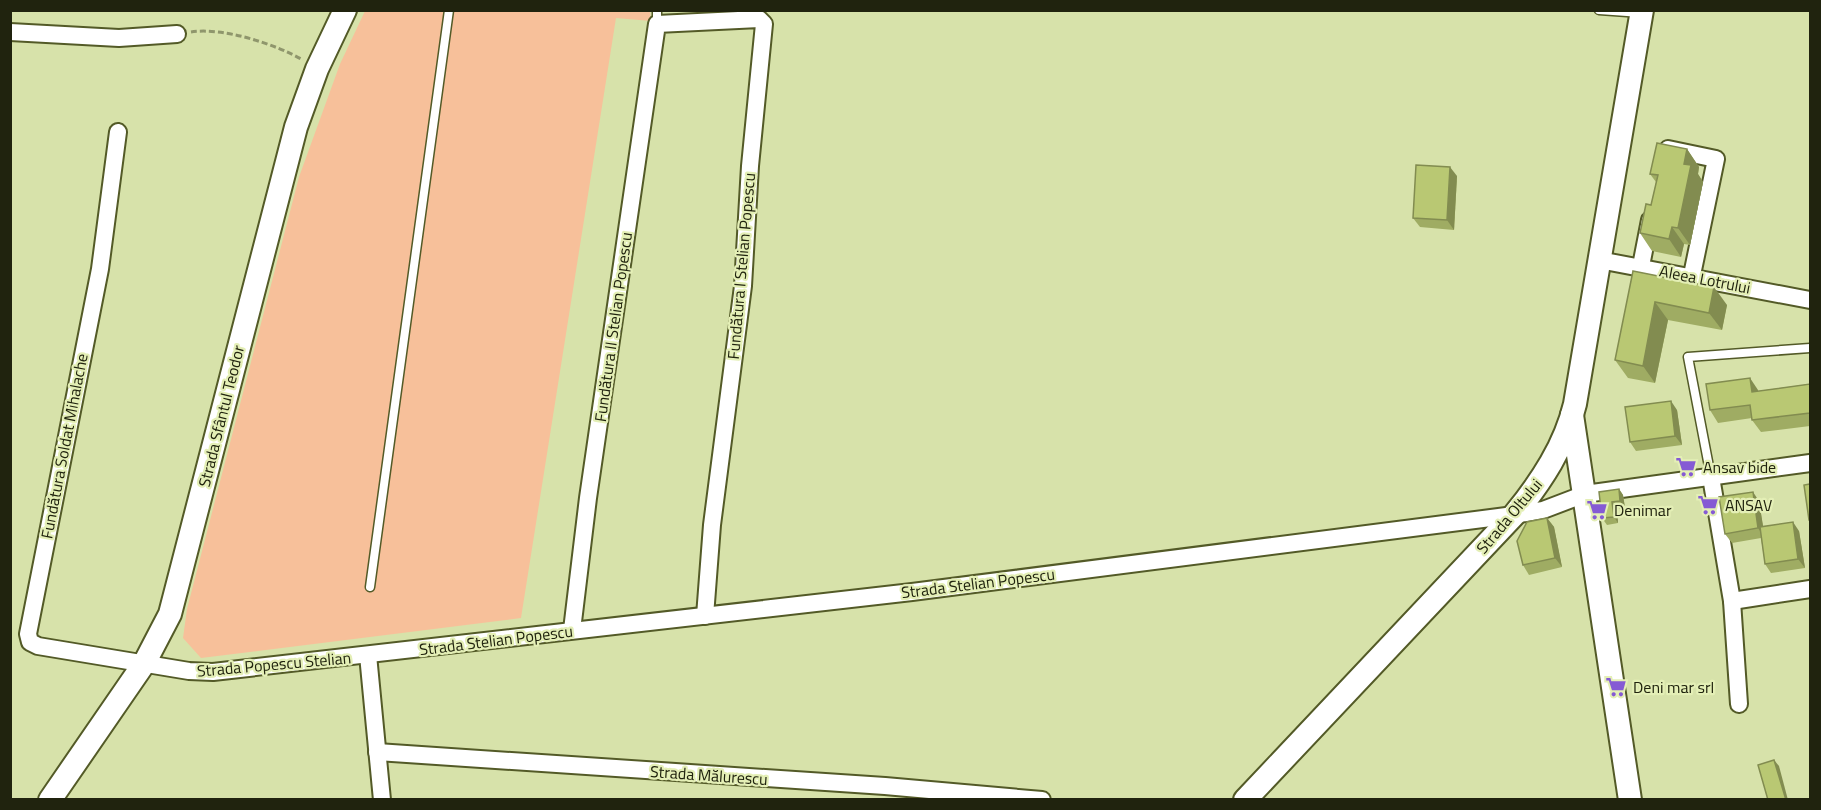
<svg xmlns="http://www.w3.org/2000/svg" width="1821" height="810" font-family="'Titillium Web',sans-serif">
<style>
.green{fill:#f7c09a}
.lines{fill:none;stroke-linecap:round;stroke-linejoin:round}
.lane-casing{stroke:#535a27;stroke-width:11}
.street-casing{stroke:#535a27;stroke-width:20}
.secondary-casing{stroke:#535a27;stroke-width:26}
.path{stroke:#8f966c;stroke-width:3;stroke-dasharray:6 3;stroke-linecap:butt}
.lane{stroke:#fff;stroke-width:8}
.street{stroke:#fff;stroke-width:16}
.secondary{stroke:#fff;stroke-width:22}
.wall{fill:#9fac63}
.shaded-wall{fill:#828c50}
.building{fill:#b9c873;stroke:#828c50;stroke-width:1.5}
.labels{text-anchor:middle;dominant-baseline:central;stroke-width:4.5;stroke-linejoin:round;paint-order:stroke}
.street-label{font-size:16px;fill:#20230e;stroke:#e4efb6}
.poi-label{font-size:16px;fill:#20230e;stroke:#e4efb6;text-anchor:start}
</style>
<rect width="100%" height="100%" fill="#d7e2aa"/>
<!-- green -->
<path class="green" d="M365,11H650L651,21L616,18L521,618L201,658L183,638L187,609L299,177L340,64Z"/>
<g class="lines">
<!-- lane casing -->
<g class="lane-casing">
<g id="lane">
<path d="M657,10V24"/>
<path d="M1599,10L1641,13"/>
<path d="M1711,477L1688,357L1810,348"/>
<path d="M370,587L449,10"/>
</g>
</g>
<!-- street casing -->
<g class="street-casing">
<g id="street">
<path d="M10,32L119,38L177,34"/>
<path d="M118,132L100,269L28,634L30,642L38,646L189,671L213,672L912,592L1514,515L1543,510L1585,494L1810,463"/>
<path d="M1668,149L1716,159L1692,275"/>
<path d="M1599,260L1810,300"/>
<path d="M1641,266L1650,220"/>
<path d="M1711,477L1732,601L1739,704"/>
<path d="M1732,601L1810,589"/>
<path d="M572,630L588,498L657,24L759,19L764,24L750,166L743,286L712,525L705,616"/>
<path d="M368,655L382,800"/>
<path d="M377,752L885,786L1042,800"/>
</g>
</g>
<!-- secondary casing -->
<g class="secondary-casing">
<g id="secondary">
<path d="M1572,415L1630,800"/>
<path d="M50,800L145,662L170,614L296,127L317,69L345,10"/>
<path d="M1245,800L1514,515C1541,482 1565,446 1575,404L1642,10"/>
</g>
</g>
<!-- path -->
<path class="path" d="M191,32C223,27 275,44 303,60"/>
<!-- lane -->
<use href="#lane" class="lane"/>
<!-- street -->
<use href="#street" class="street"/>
<!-- secondary -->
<use href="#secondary" class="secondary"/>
</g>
<!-- wall -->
<g class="wall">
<path d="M1687,149L1699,167L1698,174L1703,182L1690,245L1684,244L1681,257L1652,251L1640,233L1651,205L1656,182L1650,174Z"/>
<path d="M1457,176L1454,230L1420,227L1413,218Z"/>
<path d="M1633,271L1727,305L1722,330L1668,320L1655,383L1628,378L1615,360Z"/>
<path d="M1810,384V426L1761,432L1752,420V418L1718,423L1710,410L1758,390V391Z"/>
<path d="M1677,410L1682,445L1636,451L1630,442Z"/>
<path d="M1619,489L1623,495L1625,508L1617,509L1618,523L1607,525L1602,518Z"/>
<path d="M1759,501L1763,527L1799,531L1805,568L1771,573L1765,564L1761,538L1732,543L1725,534Z"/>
<path d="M1547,518L1554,527L1562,567L1529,575L1523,565Z"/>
</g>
<!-- shaded-wall -->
<g class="shaded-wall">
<path d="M1687,149L1699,167L1698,174L1703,182L1690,245L1678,228L1684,164Z"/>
<path d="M1450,167L1457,176L1454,230L1447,220Z"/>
<path d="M1672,227L1684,244L1681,257L1669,239Z"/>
<path d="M1714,287L1727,305L1722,330L1709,313Z"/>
<path d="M1655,302L1668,320L1655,383L1643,366Z"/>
<path d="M1750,378L1758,390L1760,405L1752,392Z"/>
<path d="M1671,401L1677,410L1682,445L1675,436Z"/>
<path d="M1619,489L1623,495L1625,508L1620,501Z"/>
<path d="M1753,492L1759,501L1765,538L1758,528Z"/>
<path d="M1612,502L1617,509L1618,523L1614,517Z"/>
<path d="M1547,518L1554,527L1562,567L1555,558Z"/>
<path d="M1793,522L1799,531L1805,568L1798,559Z"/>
<path d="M1774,760L1779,766L1788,800H1786Z"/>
</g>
<!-- building -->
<g class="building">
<path d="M1657,143L1687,149L1684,164L1691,165L1678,228L1672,227L1669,239L1640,233L1646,204L1651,205L1658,175L1650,174Z"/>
<path d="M1416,165L1450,167L1447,220L1413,218Z"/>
<path d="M1633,271L1714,287L1709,313L1655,302L1643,366L1615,360Z"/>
<path d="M1750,378L1752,392L1810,384V413L1752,420L1750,405L1710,410L1706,384Z"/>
<path d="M1671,401L1675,436L1630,442L1625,407Z"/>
<path d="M1810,484V520H1809L1804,485Z"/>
<path d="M1619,489L1620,501L1612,502L1614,517L1602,518L1599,492Z"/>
<path d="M1753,492L1758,528L1725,534L1719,497Z"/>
<path d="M1547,518L1555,558L1523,565L1517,541L1527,522Z"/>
<path d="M1793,522L1798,559L1765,564L1760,527Z"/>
<path d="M1774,760L1786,800H1768L1758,765Z"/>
</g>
<!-- icons -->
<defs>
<g id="supermarket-bare" transform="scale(1.62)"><path d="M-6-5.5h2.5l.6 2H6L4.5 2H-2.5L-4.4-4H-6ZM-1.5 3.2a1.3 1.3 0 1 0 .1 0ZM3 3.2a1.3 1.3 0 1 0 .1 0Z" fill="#855ad4" stroke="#e4efb6" stroke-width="2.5" paint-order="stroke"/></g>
</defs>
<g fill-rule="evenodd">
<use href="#supermarket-bare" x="1686" y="467"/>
<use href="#supermarket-bare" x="1708" y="505"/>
<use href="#supermarket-bare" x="1597" y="510"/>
<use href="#supermarket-bare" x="1616" y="687"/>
</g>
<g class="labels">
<!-- street labels -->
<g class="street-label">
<text transform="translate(741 266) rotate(-85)">Fundătura I Stelian Popescu</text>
<text transform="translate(1705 279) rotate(11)">Aleea Lotrului</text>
<text transform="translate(613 327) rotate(-82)">Fundătura II Stelian Popescu</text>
<text transform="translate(221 416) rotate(-76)">Strada Sfântul Teodor</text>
<text transform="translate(64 446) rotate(-79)">Fundătura Soldat Mihalache</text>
<text transform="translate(1509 516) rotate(-50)">Strada Oltului</text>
<text transform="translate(978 583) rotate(-7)">Strada Stelian Popescu</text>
<text transform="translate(496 640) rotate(-7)">Strada Stelian Popescu</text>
<text transform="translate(274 664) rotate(-5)">Strada Popescu Stelian</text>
<text transform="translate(709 775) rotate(4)">Strada Mălurescu</text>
</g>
<!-- poi labels -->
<g class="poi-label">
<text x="1703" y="467">Ansav bide</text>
<text x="1725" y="505">ANSAV</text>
<text x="1614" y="510">Denimar</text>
<text x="1633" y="687">Deni mar srl</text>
</g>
</g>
<!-- border -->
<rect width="1821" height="810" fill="none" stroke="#20230e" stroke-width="24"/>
</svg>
